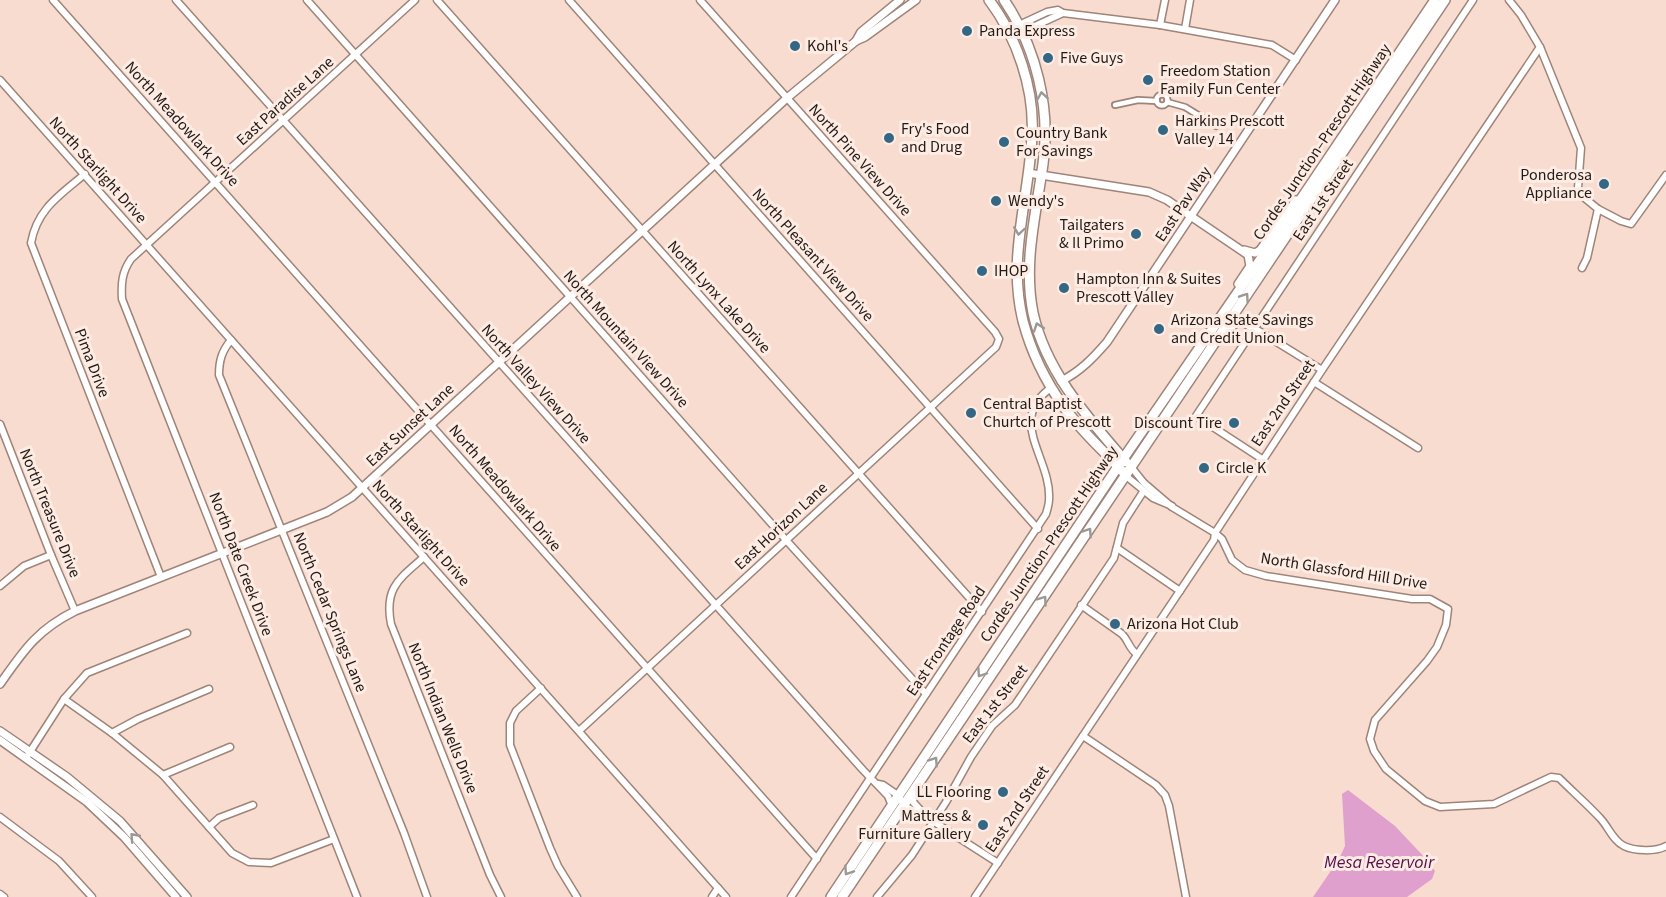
<svg xmlns="http://www.w3.org/2000/svg" width="1666" height="897" font-family="'Source Sans 3',sans-serif">
<style>
.water{fill:#dfa0cd}
.lines{fill:none;stroke-linecap:round;stroke-linejoin:round}
.pedestrian-casing{stroke:#9e8479;stroke-width:8}
.minor-casing{stroke:#9e8479;stroke-width:9}
.tertiary-casing{stroke:#9e8479;stroke-width:10}
.primary-casing{stroke:#9e8479;stroke-width:12}
.pedestrian{stroke:#fff;stroke-width:4.5}
.minor{stroke:#fff;stroke-width:6}
.tertiary{stroke:#fff;stroke-width:7}
.primary{stroke:#fff;stroke-width:9}
.oneway{stroke:#9c9896}
.poi-dot{fill:#336783;stroke:#fdece4;stroke-width:2}
.labels{text-anchor:middle;dominant-baseline:central;stroke-width:6;stroke-linejoin:round;paint-order:stroke}
.poi-label{font-size:16px;fill:#231915;stroke:#fdece4;text-anchor:start}
.street-label{font-size:16px;fill:#231915;stroke:#fdece4}
.water-label{font-size:18px;font-style:italic;fill:#580e4a;stroke:#fdece4}
</style>
<rect width="100%" height="100%" fill="#f8dcd0"/>
<!-- water -->
<path class="water" d="M1348,790L1395,826L1427,860L1435,871L1432,879L1407,897H1313L1339,859L1345,846L1342,794Z"/>
<g class="lines">
<!-- pedestrian casing -->
<g class="pedestrian-casing">
<g id="pedestrian">
<circle cx="1162" cy="100" r="5.5"/>
<path d="M1167,102L1185,107L1216,126"/>
<path d="M1115,105L1138,100L1157,101"/>
</g>
</g>
<!-- minor casing -->
<g class="minor-casing">
<g id="minor">
<path d="M53,0L817,859"/>
<path d="M176,0L863,770L888,796L892,806"/>
<path d="M307,0L786,540L926,694"/>
<path d="M437,0L982,612"/>
<path d="M569,0L1038,529"/>
<path d="M1509,0L1521,15L1540,47L1581,148L1578,188L1581,195L1598,209L1621,221L1631,224L1666,175"/>
<path d="M1019,25L1047,12L1058,10L1063,13L1160,25L1272,45L1296,60"/>
<path d="M1160,25L1165,0"/>
<path d="M1185,29L1190,0"/>
<path d="M1022,32L1063,13"/>
<path d="M0,80L726,897"/>
<path d="M85,174C60,195 37,209 31,243L161,577"/>
<path d="M1582,268L1587,258L1598,209"/>
<path d="M1254,328L1322,370"/>
<path d="M231,340C222,351 219,360 219,375L404,833L427,897"/>
<path d="M1314,382L1418,448"/>
<path d="M0,424L51,555L75,611"/>
<path d="M1262,459L1196,416L1473,0"/>
<path d="M1132,468L1144,483L1172,507L1215,533L1222,539L1232,560L1245,570L1266,576L1412,599H1430L1448,609L1446,625L1437,647L1427,661L1375,720L1370,739L1374,751L1386,769L1425,801L1440,807L1494,804L1551,777L1559,778C1572,791 1587,804 1600,818C1608,826 1613,841 1624,846C1634,851 1656,852 1666,846"/>
<path d="M1126,476L1153,498L1172,506"/>
<path d="M1117,548L1180,591"/>
<path d="M424,557C399,579 384,588 391,624L490,875L501,897"/>
<path d="M0,586L24,566L51,555"/>
<path d="M1081,605L1122,634C1129,641 1129,649 1137,654"/>
<path d="M541,688L516,711L510,723V745L550,848L558,866L577,897"/>
<path d="M64,699L112,733L163,775L232,853L249,862L271,863L334,839"/>
<path d="M579,731L996,347L999,339L995,332L700,0"/>
<path d="M112,733L138,719L209,689"/>
<path d="M1083,736L1156,785L1165,795L1169,806L1186,897"/>
<path d="M26,758L64,699L87,673L187,633"/>
<path d="M163,775L230,747"/>
<path d="M878,784L883,785L899,796L904,806L928,818L998,863"/>
<path d="M914,792L913,802L923,813"/>
<path d="M0,817L59,861L92,897"/>
<path d="M209,827L219,818L253,805"/>
<path d="M0,894L4,897"/>
<path d="M357,897L122,299C121,283 122,272 131,259L415,0"/>
<path d="M712,897L718,888"/>
<path d="M791,897L1046,514C1047,510 1049,505 1049,500C1052,458 1005,420 1052,387"/>
<path d="M877,897L912,855L946,802L971,757L992,726L1015,705L1114,558L1123,523L1143,492"/>
<path d="M975,897L1214,540L1215,533L1322,370L1540,47"/>
</g>
</g>
<!-- tertiary casing -->
<g class="tertiary-casing">
<g id="tertiary">
<path d="M856,41L861,32L900,0"/>
<path d="M1028,173L1149,192L1167,200L1248,255L1250,266L1238,284"/>
<path d="M1244,250L1255,253L1260,250L1296,200"/>
<path d="M1061,381C1080,372 1094,357 1107,342L1335,0"/>
<path d="M0,684C24,650 37,630 75,611L327,512L352,497L787,98L856,41L865,37L916,0"/>
<path d="M0,731L67,777L120,821L187,897"/>
<path d="M0,740L87,802L124,837L176,897"/>
</g>
</g>
<!-- primary casing -->
<g class="primary-casing">
<g id="primary">
<path d="M989,0C1017,37 1035,90 1032,136C1029,200 1007,256 1023,321C1031,351 1046,382 1064,407C1080,430 1103,450 1122,471"/>
<path d="M1004,0C1036,47 1051,108 1043,164C1036,214 1023,263 1033,313C1046,372 1088,418 1126,462"/>
<path d="M1230,327L1237,321H1244L1254,328"/>
<path d="M831,897L1123,459L1260,260L1435,0"/>
<path d="M842,897L1445,0"/>
</g>
</g>
<!-- pedestrian -->
<use href="#pedestrian" class="pedestrian"/>
<!-- minor -->
<use href="#minor" class="minor"/>
<!-- tertiary -->
<use href="#tertiary" class="tertiary"/>
<!-- primary -->
<use href="#primary" class="primary"/>
</g>
<!-- one-way arrows -->
<defs><path id="oneway-chevron" d="M-2-3.5L2.5 0L-2 3.5" fill="none" stroke-width="1.6" stroke-linecap="round" stroke-linejoin="round" transform="scale(1.5)"/></defs>
<g class="oneway">
<use href="#oneway-chevron" transform="translate(1042 96) rotate(-99)"/>
<use href="#oneway-chevron" transform="translate(1019 231) rotate(98)"/>
<use href="#oneway-chevron" transform="translate(1245 297) rotate(-56)"/>
<use href="#oneway-chevron" transform="translate(1038 327) rotate(-109)"/>
<use href="#oneway-chevron" transform="translate(1088 532) rotate(-56)"/>
<use href="#oneway-chevron" transform="translate(1043 600) rotate(-55)"/>
<use href="#oneway-chevron" transform="translate(981 673) rotate(124)"/>
<use href="#oneway-chevron" transform="translate(934 761) rotate(-56)"/>
<use href="#oneway-chevron" transform="translate(134 837) rotate(-132)"/>
<use href="#oneway-chevron" transform="translate(848 871) rotate(124)"/>
</g>
<!-- markers -->
<g class="poi-dot">
<circle cx="967" cy="31" r="6"/>
<circle cx="795" cy="46" r="6"/>
<circle cx="1048" cy="58" r="6"/>
<circle cx="1148" cy="80" r="6"/>
<circle cx="1163" cy="130" r="6"/>
<circle cx="889" cy="138" r="6"/>
<circle cx="1004" cy="142" r="6"/>
<circle cx="1604" cy="184" r="6"/>
<circle cx="996" cy="201" r="6"/>
<circle cx="1136" cy="234" r="6"/>
<circle cx="982" cy="271" r="6"/>
<circle cx="1064" cy="288" r="6"/>
<circle cx="1159" cy="329" r="6"/>
<circle cx="971" cy="413" r="6"/>
<circle cx="1234" cy="423" r="6"/>
<circle cx="1204" cy="468" r="6"/>
<circle cx="1115" cy="624" r="6"/>
<circle cx="1003" cy="792" r="6"/>
<circle cx="983" cy="825" r="6"/>
</g>
<g class="labels">
<!-- poi labels -->
<g class="poi-label">
<text x="979" y="31">Panda Express</text>
<text x="807" y="46">Kohl's</text>
<text x="1060" y="58">Five Guys</text>
<text x="1160" y="71">Freedom Station<tspan x="1160" dy="18">Family Fun Center</tspan></text>
<text x="1175" y="121">Harkins Prescott<tspan x="1175" dy="18">Valley 14</tspan></text>
<text x="901" y="129">Fry's Food<tspan x="901" dy="18">and Drug</tspan></text>
<text x="1016" y="133">Country Bank<tspan x="1016" dy="18">For Savings</tspan></text>
<text x="1592" y="175" text-anchor="end">Ponderosa<tspan x="1592" dy="18">Appliance</tspan></text>
<text x="1008" y="201">Wendy's</text>
<text x="1124" y="225" text-anchor="end">Tailgaters<tspan x="1124" dy="18">&amp; Il Primo</tspan></text>
<text x="994" y="271">IHOP</text>
<text x="1076" y="279">Hampton Inn &amp; Suites<tspan x="1076" dy="18">Prescott Valley</tspan></text>
<text x="1171" y="320">Arizona State Savings<tspan x="1171" dy="18">and Credit Union</tspan></text>
<text x="983" y="404">Central Baptist<tspan x="983" dy="18">Churtch of Prescott</tspan></text>
<text x="1222" y="423" text-anchor="end">Discount Tire</text>
<text x="1216" y="468">Circle K</text>
<text x="1127" y="624">Arizona Hot Club</text>
<text x="991" y="792" text-anchor="end">LL Flooring</text>
<text x="971" y="816" text-anchor="end">Mattress &amp;<tspan x="971" dy="18">Furniture Gallery</tspan></text>
</g>
<!-- street labels -->
<g class="street-label">
<text transform="translate(285 101) rotate(-42)">East Paradise Lane</text>
<text transform="translate(182 124) rotate(48)">North Meadowlark Drive</text>
<text transform="translate(1322 142) rotate(-56)">Cordes Junction–Prescott Highway</text>
<text transform="translate(860 160) rotate(48)">North Pine View Drive</text>
<text transform="translate(98 170) rotate(48)">North Starlight Drive</text>
<text transform="translate(1323 200) rotate(-56)">East 1st Street</text>
<text transform="translate(1183 204) rotate(-56)">East Pav Way</text>
<text transform="translate(813 255) rotate(48)">North Pleasant View Drive</text>
<text transform="translate(719 297) rotate(48)">North Lynx Lake Drive</text>
<text transform="translate(626 339) rotate(48)">North Mountain View Drive</text>
<text transform="translate(92 363) rotate(69)">Pima Drive</text>
<text transform="translate(536 384) rotate(48)">North Valley View Drive</text>
<text transform="translate(1283 403) rotate(-56)">East 2nd Street</text>
<text transform="translate(410 425) rotate(-43)">East Sunset Lane</text>
<text transform="translate(505 488) rotate(49)">North Meadowlark Drive</text>
<text transform="translate(50 513) rotate(68)">North Treasure Drive</text>
<text transform="translate(781 526) rotate(-43)">East Horizon Lane</text>
<text transform="translate(421 533) rotate(48)">North Starlight Drive</text>
<text transform="translate(1049 544) rotate(-56)">Cordes Junction–Prescott Highway</text>
<text transform="translate(241 564) rotate(69)">North Date Creek Drive</text>
<text transform="translate(1344 571) rotate(9)">North Glassford Hill Drive</text>
<text transform="translate(330 612) rotate(68)">North Cedar Springs Lane</text>
<text transform="translate(946 641) rotate(-56)">East Frontage Road</text>
<text transform="translate(995 704) rotate(-52)">East 1st Street</text>
<text transform="translate(443 718) rotate(68)">North Indian Wells Drive</text>
<text transform="translate(1017 809) rotate(-56)">East 2nd Street</text>
</g>
<!-- water labels -->
<g class="water-label">
<text x="1379" y="862">Mesa Reservoir</text>
</g>
</g>
</svg>
